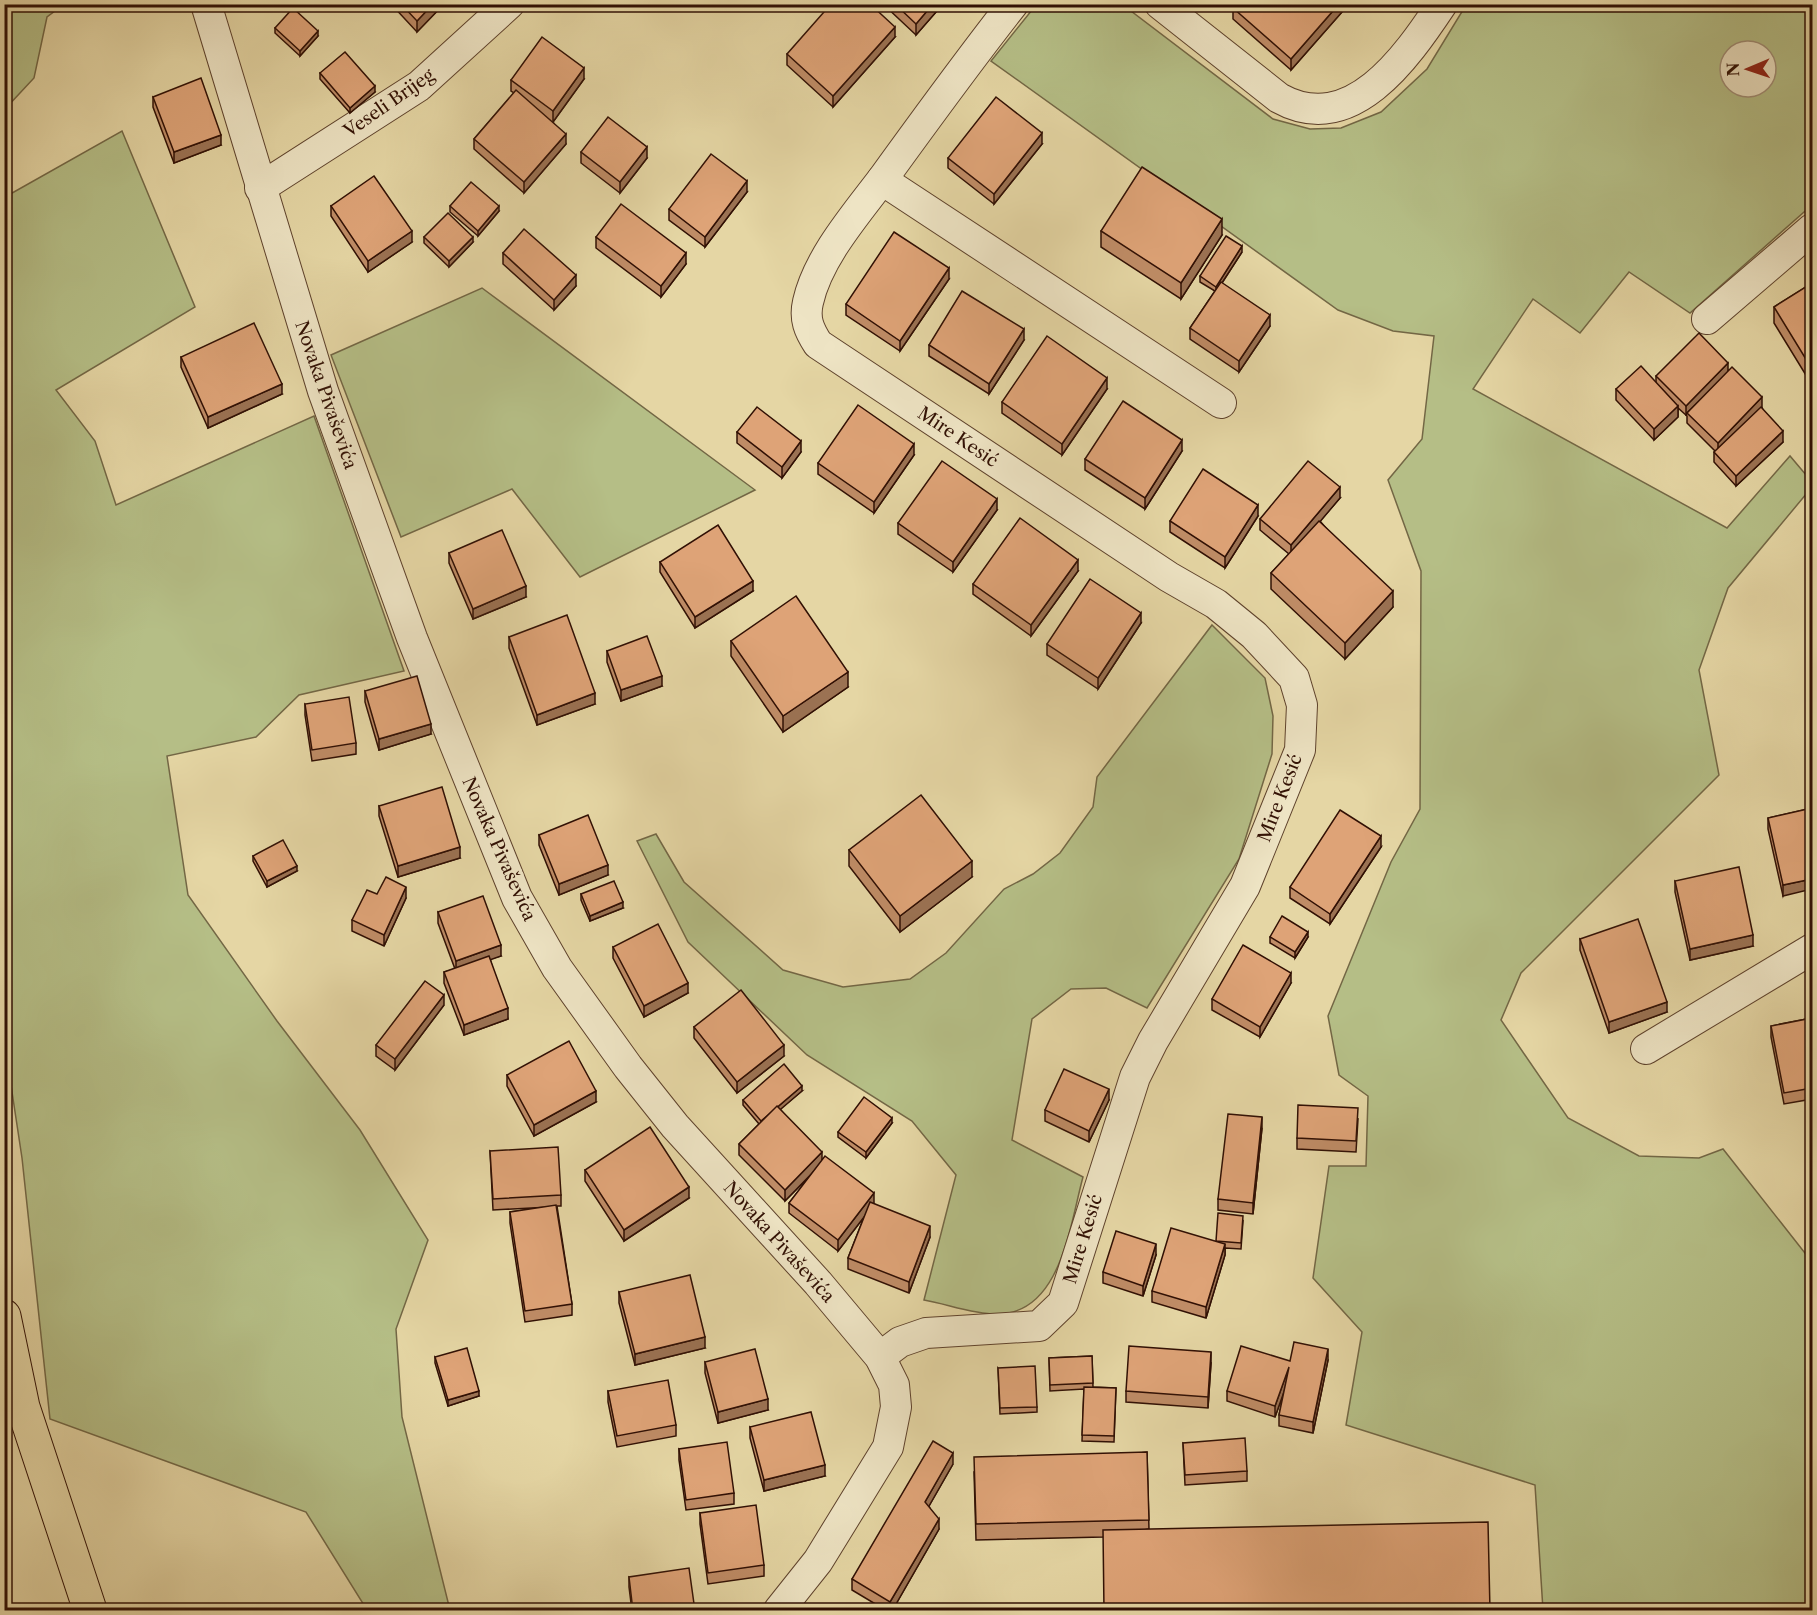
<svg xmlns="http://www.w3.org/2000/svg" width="1817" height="1615" font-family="'Libre Caslon Text',serif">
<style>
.green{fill:#b5be86;stroke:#736745;stroke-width:1.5;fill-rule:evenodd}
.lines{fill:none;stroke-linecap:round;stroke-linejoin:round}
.street-casing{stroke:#5e422c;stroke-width:32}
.primary-casing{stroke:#311004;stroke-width:35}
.street{stroke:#eee4c4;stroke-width:30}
.primary{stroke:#e5d6a4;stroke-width:33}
.wall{fill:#bf8c66;stroke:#311004;stroke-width:1.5}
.shaded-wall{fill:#9b7253;stroke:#311004;stroke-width:1.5}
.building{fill:#dea377;stroke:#311004;stroke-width:1.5}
.labels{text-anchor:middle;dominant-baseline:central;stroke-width:6;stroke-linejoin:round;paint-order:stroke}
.street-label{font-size:18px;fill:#311004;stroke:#eee4c4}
</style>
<rect width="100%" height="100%" fill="#e5d6a4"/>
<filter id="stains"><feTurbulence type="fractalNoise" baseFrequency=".00333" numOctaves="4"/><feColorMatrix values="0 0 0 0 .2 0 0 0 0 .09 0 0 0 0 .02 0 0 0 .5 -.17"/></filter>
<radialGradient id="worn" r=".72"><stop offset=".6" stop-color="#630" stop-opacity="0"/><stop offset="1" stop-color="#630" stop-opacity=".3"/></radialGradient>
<!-- green -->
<g class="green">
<path d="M12,4L63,5L47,17L34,78L5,109V11Z"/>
<path d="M1036,5H1123L1273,119L1310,129L1341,128L1381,112L1427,69L1466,5H1812V205L1690,313L1629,272L1580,333L1533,299L1473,389L1727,528L1790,456L1812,482V487L1728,588L1699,670L1719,775L1521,973L1501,1020L1568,1118L1639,1156L1699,1158L1723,1149L1812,1262V1610H1543L1535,1485L1346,1425L1362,1332L1313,1278L1329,1166H1366L1368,1096L1339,1075L1328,1016L1391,862L1420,809L1421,571L1388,480L1422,439L1434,336L1393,331L1338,310L991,61ZM1730,51H1766V87H1730Z"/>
<path d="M122,131L195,307L56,390L95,441L116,505L314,416L404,671L299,695L256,737L167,756L188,895L277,1021L360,1130L428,1240L396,1329L402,1417L450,1610H367L306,1512L50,1419L22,1158L4,1039L5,197Z"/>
<path d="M482,288L755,490L580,577L512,489L401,537L331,355Z"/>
<path d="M1212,625L1265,678L1273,716L1272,754L1239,859L1147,1008L1106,988L1071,989L1032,1019L1012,1140L1083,1177C1070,1224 1061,1315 996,1314C973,1314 947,1304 924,1300L956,1175L912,1121L807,1055L688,942L637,841L656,834L684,882L783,970L843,987L910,979L946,953L1004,889L1033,874L1060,853L1093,807L1097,777Z"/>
</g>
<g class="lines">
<!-- street casing -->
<g class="street-casing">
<g id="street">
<path d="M206,4L323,391L412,638L517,898L557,968L628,1067L675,1126L818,1283L880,1357L894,1385L896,1407L888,1447L818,1561L779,1610"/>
<path d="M1160,4L1279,98C1351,138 1406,58 1442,4"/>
<path d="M882,180L1221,403"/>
<path d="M260,188L419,86L509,4"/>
<path d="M1707,319L1812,229"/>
<path d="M1646,1049L1812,949"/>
<path d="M880,1357L900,1342L926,1333L1039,1326L1063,1303L1135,1077L1153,1041L1245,886L1300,750L1302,705L1294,678L1254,635L1216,604L1169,577L818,344C809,330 804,319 808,302C818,257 857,213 884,177C926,119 968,61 1013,4"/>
</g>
</g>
<!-- primary casing -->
<g class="primary-casing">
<path id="primary" d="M4,1316L23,1407L90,1610"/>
</g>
<!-- street -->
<use href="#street" class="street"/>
<!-- primary -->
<use href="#primary" class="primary"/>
</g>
<!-- wall -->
<g class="wall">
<path d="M391,4H444L417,32Z"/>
<path d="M883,4H943L916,35Z"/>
<path d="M1342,4V12L1291,70L1233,19V8Z"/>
<path d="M275,28L318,36L300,56L275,33Z"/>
<path d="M895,37L833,107L787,65V54Z"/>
<path d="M320,73L375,92L350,113L320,79Z"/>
<path d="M584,79L553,122L566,144L524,193L474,149V139L514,93L511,91V80Z"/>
<path d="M153,97L221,145L174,163L153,107Z"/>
<path d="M1042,144L994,204L948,168V158Z"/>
<path d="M581,152L647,158L620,193L581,163Z"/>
<path d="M747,192L705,247L669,220V209Z"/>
<path d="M331,206L412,242L368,272L331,216Z"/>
<path d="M450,206L499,211L478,236L450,212Z"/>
<path d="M1101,231L1222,235L1181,299L1101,247Z"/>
<path d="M424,237L473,242L449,267L424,243Z"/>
<path d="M596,237L686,264L661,297L596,248Z"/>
<path d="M1242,252L1222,283L1270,326L1239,372L1190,339V328L1215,291L1200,282V276Z"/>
<path d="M503,253L576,286L554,310L503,264Z"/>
<path d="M949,279L900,351L846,315V304Z"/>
<path d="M1812,283V385L1774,323V307Z"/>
<path d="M1024,340L989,394L929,356V345Z"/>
<path d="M181,357L282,394L208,428L181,367Z"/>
<path d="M1728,370L1762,408L1783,442L1736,486L1714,462V452L1715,451L1687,423V416L1678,408V417L1654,440L1616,400V389L1656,383V376Z"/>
<path d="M1107,389L1062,455L1002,413V402Z"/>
<path d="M737,432L801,452L782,478L737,443Z"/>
<path d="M1182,451L1145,509L1085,470V459Z"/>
<path d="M914,455L874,513L818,474V463Z"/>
<path d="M1340,498L1320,521L1393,607L1345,659L1271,589V573L1289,554L1260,530V519Z"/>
<path d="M997,510L953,572L898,534V523Z"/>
<path d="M1258,516L1225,568L1170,532V521Z"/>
<path d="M449,553L526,597L473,619L449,563Z"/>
<path d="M660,562L753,591L695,628L660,572Z"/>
<path d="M1078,571L1031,636L973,594V584Z"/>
<path d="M1141,623L1098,689L1047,655V644Z"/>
<path d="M509,637L595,704L537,725L509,648Z"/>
<path d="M731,641L848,687L783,732L731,656Z"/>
<path d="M607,651L662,686L621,701L607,662Z"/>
<path d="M365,691L431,734L379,750L365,702Z"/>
<path d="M305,704L356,743V754L312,761L305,715Z"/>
<path d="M379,806L460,858L398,877L379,816Z"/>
<path d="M1812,808L1783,896L1768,829V818Z"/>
<path d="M539,835L608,875L559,895L539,845Z"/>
<path d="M1381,847L1330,924L1290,898V887Z"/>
<path d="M849,850L972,877L900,932L849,866Z"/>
<path d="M253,856L297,871L267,887L253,861Z"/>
<path d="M1675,881L1753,946L1690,960L1675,892Z"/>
<path d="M377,894L406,898L384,946L352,931V920Z"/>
<path d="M581,894L623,908L590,921L581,900Z"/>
<path d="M438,912L501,956L490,959L508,1019L464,1035L444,983V972L455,969L438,923Z"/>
<path d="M1270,937H1308L1295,958L1270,943Z"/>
<path d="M1580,939L1667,1012L1609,1033L1580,950Z"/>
<path d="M613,947L688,993L644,1017L613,958Z"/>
<path d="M1291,983L1260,1037L1212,1010V999Z"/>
<path d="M444,1005L395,1070L376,1056V1045Z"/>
<path d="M1812,1018V1099L1784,1104L1771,1037V1026Z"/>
<path d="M694,1027L784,1056L737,1093L694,1038Z"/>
<path d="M507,1075L596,1102L534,1136L507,1086Z"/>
<path d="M802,1091L780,1109L822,1159L874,1204L930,1237L909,1293L848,1269V1258L864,1217L838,1251L789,1213V1203L810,1176L785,1201L739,1155V1144L759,1124L743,1105V1100Z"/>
<path d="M1109,1100L1089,1142L1045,1121V1110Z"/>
<path d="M1358,1119L1356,1152L1297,1149V1138Z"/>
<path d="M892,1123L866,1158L838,1137V1132Z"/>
<path d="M1262,1128L1253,1214L1218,1210V1199Z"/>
<path d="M490,1151L561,1195V1206H557L572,1304V1315L525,1322L510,1223V1212L550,1207L493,1210Z"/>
<path d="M585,1170L689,1198L624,1241L585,1181Z"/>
<path d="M1243,1221L1241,1249L1225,1248V1255L1206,1318L1152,1302V1291Z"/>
<path d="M1156,1255L1143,1296L1103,1283V1272Z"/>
<path d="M619,1292L705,1348L635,1365L619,1303Z"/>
<path d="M1092,1356L1093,1387L1116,1388L1114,1442L1082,1441L1084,1389L1050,1391L1049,1358Z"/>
<path d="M435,1357L479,1396L448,1406L435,1363Z"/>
<path d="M1328,1360L1313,1433L1279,1426V1415L1284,1392L1275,1417L1227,1401V1391L1290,1361Z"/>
<path d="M705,1362L768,1410L718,1423L705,1373Z"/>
<path d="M1211,1363L1208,1408L1126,1402V1391Z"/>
<path d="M998,1368L1037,1407V1412L1000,1414Z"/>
<path d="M608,1391L676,1425V1436L617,1447L608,1402Z"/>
<path d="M750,1427L825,1476L764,1491L750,1438Z"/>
<path d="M1183,1443L1247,1471V1481L1185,1485Z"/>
<path d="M679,1449L734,1493V1504L686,1510L679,1460Z"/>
<path d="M1147,1452L1149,1529L1103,1537L976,1540L974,1472Z"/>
<path d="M953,1464L929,1506L939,1529L892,1611H887L852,1590V1579Z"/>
<path d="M700,1513L764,1565V1576L708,1584L700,1524Z"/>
<path d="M629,1577L695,1611H632L629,1587Z"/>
</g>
<!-- shaded-wall -->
<g class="shaded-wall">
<path d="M433,4H444L417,32V21Z"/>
<path d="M933,4H943L916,35V24Z"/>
<path d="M1339,4H1342V12L1291,70V59Z"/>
<path d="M895,27V37L833,107V96Z"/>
<path d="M318,31V36L300,56V51Z"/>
<path d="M584,68V79L553,122V111Z"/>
<path d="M375,86V92L350,113V108Z"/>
<path d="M1042,133V144L994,204V194Z"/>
<path d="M566,134V144L524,193V182Z"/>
<path d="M221,135V145L174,163V152Z"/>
<path d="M647,147V158L620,193V182Z"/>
<path d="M747,181V192L705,247V237Z"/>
<path d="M499,206V211L478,236V231Z"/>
<path d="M1222,219V235L1181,299V283Z"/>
<path d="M412,231V242L368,272V261Z"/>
<path d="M473,237V242L449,267V261Z"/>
<path d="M1242,246V252L1216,292V287Z"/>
<path d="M686,253V264L661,297V286Z"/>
<path d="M949,268V279L900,351V341Z"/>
<path d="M576,275V286L554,310V300Z"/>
<path d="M1270,315V326L1239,372V361Z"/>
<path d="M1024,329V340L989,394V384Z"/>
<path d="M1728,363V374L1687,413L1686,416V406Z"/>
<path d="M1107,378V389L1062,455V444Z"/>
<path d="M282,384V394L208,428V417Z"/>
<path d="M1762,397V408L1718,453V443Z"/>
<path d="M1678,406V417L1654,440V429Z"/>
<path d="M1783,431V442L1736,486V476Z"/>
<path d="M1182,440V451L1145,509V498Z"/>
<path d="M801,441V452L782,478V467Z"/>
<path d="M914,444V455L874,513V502Z"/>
<path d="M1340,487V498L1291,556V545Z"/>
<path d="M997,499V510L953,572V562Z"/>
<path d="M1258,505V516L1225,568V557Z"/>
<path d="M1078,560V571L1031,636V625Z"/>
<path d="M753,581V591L695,628V617Z"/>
<path d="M526,586V597L473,619V609Z"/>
<path d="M1393,591V607L1345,659V643Z"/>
<path d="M1141,613V623L1098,689V678Z"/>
<path d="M848,672V687L783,732V716Z"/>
<path d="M662,676V686L621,701V690Z"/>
<path d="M595,693V704L537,725V715Z"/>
<path d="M431,724V734L379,750V739Z"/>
<path d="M1381,836V847L1330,924V914Z"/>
<path d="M460,847V858L398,877V866Z"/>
<path d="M972,861V877L900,932V916Z"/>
<path d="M608,865V875L559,895V884Z"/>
<path d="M297,866V871L267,887V881Z"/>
<path d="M1812,879V889L1783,896V885Z"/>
<path d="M406,887V898L384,946V935Z"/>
<path d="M623,902V908L590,921V916Z"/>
<path d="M1308,932V937L1295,958V952Z"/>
<path d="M1753,935V946L1690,960V949Z"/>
<path d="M501,945V956L456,972V961Z"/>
<path d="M1291,973V983L1260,1037V1027Z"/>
<path d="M688,983V993L644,1017V1006Z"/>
<path d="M444,995V1005L395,1070V1059Z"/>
<path d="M1667,1002V1012L1609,1033V1022Z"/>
<path d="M508,1008V1019L464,1035V1025Z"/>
<path d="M784,1045V1056L737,1093V1082Z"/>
<path d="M802,1086V1091L761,1126V1121Z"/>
<path d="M1109,1089V1100L1089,1142V1131Z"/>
<path d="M596,1091V1102L534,1136V1125Z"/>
<path d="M1262,1117V1128L1253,1214V1203Z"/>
<path d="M892,1118V1123L866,1158V1152Z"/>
<path d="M822,1152V1163L785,1201V1190Z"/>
<path d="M689,1187V1198L624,1241V1230Z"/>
<path d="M874,1193V1204L838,1251V1240Z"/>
<path d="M930,1226V1237L909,1293V1282Z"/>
<path d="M1156,1244V1255L1143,1296V1286Z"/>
<path d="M1225,1244V1255L1206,1318V1307Z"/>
<path d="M705,1337V1348L635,1365V1354Z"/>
<path d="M1328,1349V1360L1313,1433V1422Z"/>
<path d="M1211,1352V1363L1208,1408V1397Z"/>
<path d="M1289,1367V1378L1275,1417V1406Z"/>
<path d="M479,1391V1396L448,1406V1400Z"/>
<path d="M768,1399V1410L718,1423V1412Z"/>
<path d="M953,1453V1464L925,1513V1502Z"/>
<path d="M825,1465V1476L764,1491V1480Z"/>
<path d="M939,1519V1529L892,1611H890V1602Z"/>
</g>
<!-- building -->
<g class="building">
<path d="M401,4H433L417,21Z"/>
<path d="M831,4H870L895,27L833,96L787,54Z"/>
<path d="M895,4H933L916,24Z"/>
<path d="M1237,4H1339L1291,59L1233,8Z"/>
<path d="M293,8L318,31L300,51L275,28Z"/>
<path d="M542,37L584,68L553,111L511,80Z"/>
<path d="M345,52L375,86L350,108L320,73Z"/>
<path d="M201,78L221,135L174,152L153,97Z"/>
<path d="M516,90L566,134L524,182L474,139Z"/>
<path d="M996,97L1042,133L994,194L948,158Z"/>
<path d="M608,117L647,147L620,182L581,152Z"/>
<path d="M711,154L747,181L705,237L669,209Z"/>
<path d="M1142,167L1222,219L1181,283L1101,231Z"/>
<path d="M374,176L412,231L368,261L331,206Z"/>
<path d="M471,182L499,206L478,231L450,206Z"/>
<path d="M621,204L686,253L661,286L596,237Z"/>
<path d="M448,213L473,237L449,261L424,237Z"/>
<path d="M524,229L576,275L554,300L503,253Z"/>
<path d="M894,232L949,268L900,341L846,304Z"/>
<path d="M1226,236L1242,246L1216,287L1200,276Z"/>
<path d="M1221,282L1270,315L1239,361L1190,328Z"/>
<path d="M1812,283V369L1774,307Z"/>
<path d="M962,291L1024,329L989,384L929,345Z"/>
<path d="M254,323L282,384L208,417L181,357Z"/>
<path d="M1699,333L1728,363L1686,406L1656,376Z"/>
<path d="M1047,336L1107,378L1062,444L1002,402Z"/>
<path d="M1641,366L1678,406L1654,429L1616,389Z"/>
<path d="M1732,367L1762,397L1718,443L1687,413Z"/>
<path d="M1123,401L1182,440L1145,498L1085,459Z"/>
<path d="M858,405L914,444L874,502L818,463Z"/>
<path d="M757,407L801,441L782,467L737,432Z"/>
<path d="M1761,407L1783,431L1736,476L1714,452Z"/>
<path d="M942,461L997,499L953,562L898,523Z"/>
<path d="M1308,461L1340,487L1291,545L1260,519Z"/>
<path d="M1203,469L1258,505L1225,557L1170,521Z"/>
<path d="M1020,518L1078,560L1031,625L973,584Z"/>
<path d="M1319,521L1393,591L1345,643L1271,573Z"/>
<path d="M718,525L753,581L695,617L660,562Z"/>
<path d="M502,530L526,586L473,609L449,553Z"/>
<path d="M1090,579L1141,613L1098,678L1047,644Z"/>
<path d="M796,596L848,672L783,716L731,641Z"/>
<path d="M567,615L595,693L537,715L509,637Z"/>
<path d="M647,636L662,676L621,690L607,651Z"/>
<path d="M417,676L431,724L379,739L365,691Z"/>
<path d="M349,697L356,743L312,750L305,704Z"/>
<path d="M442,787L460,847L398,866L379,806Z"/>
<path d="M921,795L972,861L900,916L849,850Z"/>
<path d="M1812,808V879L1783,885L1768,818Z"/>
<path d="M1340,810L1381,836L1330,914L1290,887Z"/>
<path d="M588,815L608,865L559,884L539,835Z"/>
<path d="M283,840L297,866L267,881L253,856Z"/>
<path d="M1739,867L1753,935L1690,949L1675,881Z"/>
<path d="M386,877L406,887L384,935L352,920L367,890L377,894Z"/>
<path d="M614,881L623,902L590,916L581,894Z"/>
<path d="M483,896L501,945L456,961L438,912Z"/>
<path d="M1282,916L1308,932L1295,952L1270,937Z"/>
<path d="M1638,919L1667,1002L1609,1022L1580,939Z"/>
<path d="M658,924L688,983L644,1006L613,947Z"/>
<path d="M1243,945L1291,973L1260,1027L1212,999Z"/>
<path d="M489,956L508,1008L464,1025L444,972Z"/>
<path d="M425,981L444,995L395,1059L376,1045Z"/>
<path d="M741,990L784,1045L737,1082L694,1027Z"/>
<path d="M1812,1018V1088L1784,1093L1771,1026Z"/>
<path d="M569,1041L596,1091L534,1125L507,1075Z"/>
<path d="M784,1064L802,1086L761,1121L743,1100Z"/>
<path d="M1064,1069L1109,1089L1089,1131L1045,1110Z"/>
<path d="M864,1097L892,1118L866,1152L838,1132Z"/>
<path d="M1298,1105L1358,1108L1356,1141L1297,1138Z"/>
<path d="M777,1106L822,1152L785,1190L739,1144Z"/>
<path d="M1228,1114L1262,1117L1253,1203L1218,1199Z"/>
<path d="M650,1127L689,1187L624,1230L585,1170Z"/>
<path d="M558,1147L561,1195L493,1199L490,1151Z"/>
<path d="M825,1156L874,1193L838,1240L789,1203Z"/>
<path d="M870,1202L930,1226L909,1282L848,1258Z"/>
<path d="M556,1205L572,1304L525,1311L510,1212Z"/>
<path d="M1218,1213L1243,1216L1241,1243L1216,1241Z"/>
<path d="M1171,1228L1225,1244L1206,1307L1152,1291Z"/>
<path d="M1116,1231L1156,1244L1143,1286L1103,1272Z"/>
<path d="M690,1275L705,1337L635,1354L619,1292Z"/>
<path d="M1294,1342L1328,1349L1313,1422L1279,1415L1289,1367L1275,1406L1227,1391L1241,1346L1290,1361Z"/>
<path d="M1129,1346L1211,1352L1208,1397L1126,1391Z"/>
<path d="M467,1348L479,1391L448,1400L435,1357Z"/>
<path d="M755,1349L768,1399L718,1412L705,1362Z"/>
<path d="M1092,1356L1093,1383L1050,1385L1049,1358Z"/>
<path d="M1035,1366L1037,1407L1000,1408L998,1368Z"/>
<path d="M668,1380L676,1425L617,1436L608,1391Z"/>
<path d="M1084,1387L1116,1388L1114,1436L1082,1435Z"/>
<path d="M811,1412L825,1465L764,1480L750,1427Z"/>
<path d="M1245,1438L1247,1471L1185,1475L1183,1443Z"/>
<path d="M933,1441L953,1453L925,1502L939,1519L890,1602L852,1579Z"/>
<path d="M727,1442L734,1493L686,1500L679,1449Z"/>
<path d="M1147,1452L1149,1520L976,1524L974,1457Z"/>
<path d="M756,1505L764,1565L708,1573L700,1513Z"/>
<path d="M1488,1522L1490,1611H1104L1103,1530Z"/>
<path d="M689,1568L695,1611H633L629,1577Z"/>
</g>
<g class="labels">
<!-- street labels -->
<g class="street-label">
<text transform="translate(389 103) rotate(-35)">Veseli Brijeg</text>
<text transform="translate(326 395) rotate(71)">Novaka Pivaševića</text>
<text transform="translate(958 437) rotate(34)">Mire Kesić</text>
<text transform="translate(1280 798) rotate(-69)">Mire Kesić</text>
<text transform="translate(499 849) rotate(66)">Novaka Pivaševića</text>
<text transform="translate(1083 1239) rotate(-73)">Mire Kesić</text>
<text transform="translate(779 1242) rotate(48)">Novaka Pivaševića</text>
</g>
</g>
<!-- margin -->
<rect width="1817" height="1615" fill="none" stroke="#e5d6a4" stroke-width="24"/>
<rect x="6" y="6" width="1805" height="1603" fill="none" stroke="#311004" stroke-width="3"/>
<rect x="12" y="12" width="1793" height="1591" fill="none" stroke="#311004" stroke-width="1.5"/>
<!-- north arrow -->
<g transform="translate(1748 69) rotate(268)"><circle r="28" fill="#eee4c4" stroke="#a28f77" stroke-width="1.5"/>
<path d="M0-4.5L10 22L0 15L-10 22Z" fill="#8f2418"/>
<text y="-9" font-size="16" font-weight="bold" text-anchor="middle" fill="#311004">N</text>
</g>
<rect width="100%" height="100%" filter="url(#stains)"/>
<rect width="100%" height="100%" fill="url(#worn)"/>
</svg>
